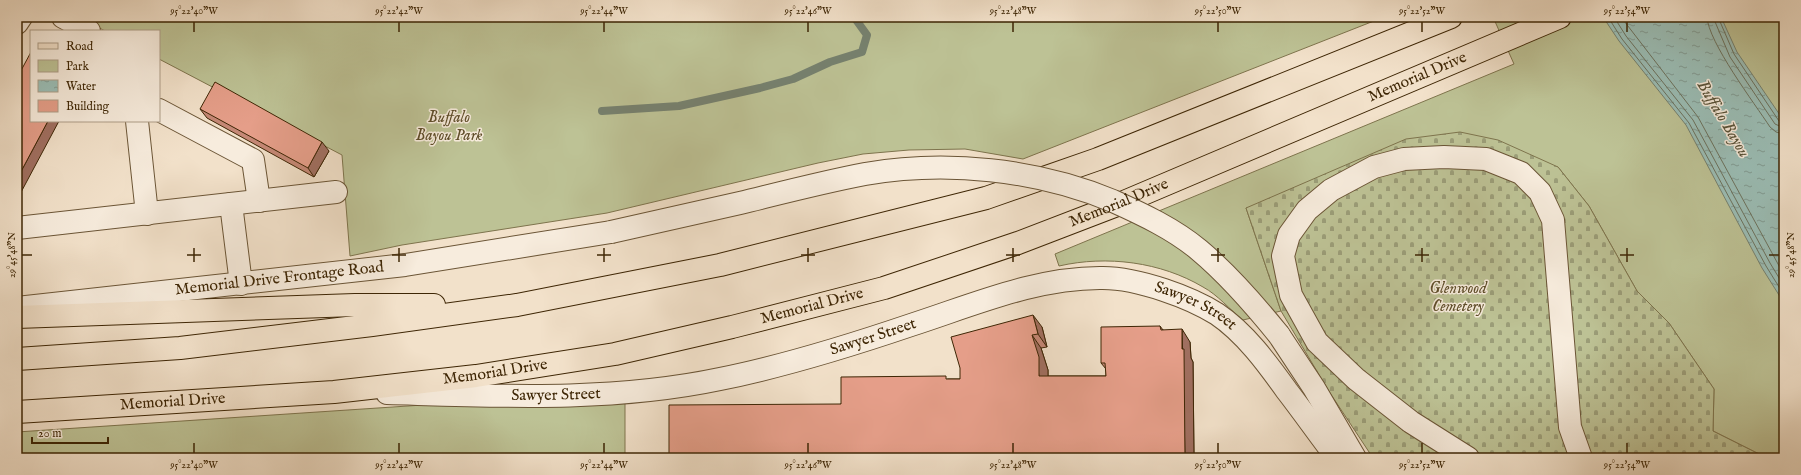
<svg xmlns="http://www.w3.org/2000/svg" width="1801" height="475" font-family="'IM FELL English',serif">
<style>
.green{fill:#bdc295;stroke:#7e744d}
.cemetery{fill:url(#cemetery-stones);stroke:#7e744d}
.water{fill:url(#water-ripples);stroke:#76816f}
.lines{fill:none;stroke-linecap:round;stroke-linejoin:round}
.shore{stroke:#6c725e;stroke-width:1}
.stream{stroke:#76816f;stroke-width:8}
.minor-casing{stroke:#6b5536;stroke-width:24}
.major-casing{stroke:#3e2605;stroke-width:24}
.minor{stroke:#f7ecdd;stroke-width:22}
.major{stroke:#f2e1ca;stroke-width:22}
.minor-bridge-casing{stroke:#6b5536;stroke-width:24;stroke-linecap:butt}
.minor-bridge{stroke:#f7ecdd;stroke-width:22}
.wall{fill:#c58876;stroke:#3e2605}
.shaded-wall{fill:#a06f60;stroke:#3e2605}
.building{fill:#e59e89;stroke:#3e2605}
.ticks{fill:none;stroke:#3e2605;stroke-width:1.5}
.labels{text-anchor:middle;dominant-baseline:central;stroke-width:3;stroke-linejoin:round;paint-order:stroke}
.street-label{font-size:16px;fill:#3e2605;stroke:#f7ecdd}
.park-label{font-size:16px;font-style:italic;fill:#5e4d29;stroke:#f7ecdd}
.water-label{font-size:17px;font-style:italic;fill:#5a543a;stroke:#f7ecdd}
.neatline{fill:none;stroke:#3e2605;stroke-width:1.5}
.ticks-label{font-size:10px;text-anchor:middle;fill:#3e2605}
</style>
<defs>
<pattern id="cemetery-stones" width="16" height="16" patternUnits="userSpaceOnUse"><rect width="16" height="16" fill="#bdc295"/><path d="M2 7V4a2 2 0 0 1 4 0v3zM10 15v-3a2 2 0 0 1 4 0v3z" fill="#9b9d78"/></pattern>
<pattern id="water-ripples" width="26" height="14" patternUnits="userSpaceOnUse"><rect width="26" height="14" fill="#9bbeb6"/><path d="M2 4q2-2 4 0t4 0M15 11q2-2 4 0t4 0" fill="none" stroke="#809a92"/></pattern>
</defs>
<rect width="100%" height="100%" fill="#f2e1ca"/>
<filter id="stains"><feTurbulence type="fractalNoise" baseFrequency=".005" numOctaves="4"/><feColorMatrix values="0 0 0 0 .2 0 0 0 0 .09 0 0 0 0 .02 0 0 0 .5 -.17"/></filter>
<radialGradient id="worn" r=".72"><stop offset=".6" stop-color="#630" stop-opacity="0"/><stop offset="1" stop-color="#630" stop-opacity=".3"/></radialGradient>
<!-- green -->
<g class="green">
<path d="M79,17H1384L1023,159L965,149L909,150L863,154L818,163L607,213L402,245L350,256L342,155L159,59V31H105Z"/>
<path d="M1493,17H1784V458H1767L1713,431L1714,389L1669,323L1637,291L1589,206L1558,167L1246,208L1281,311L1243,320C1230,310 1218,295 1203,287C1161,262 1107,255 1059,266L1055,254L1514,64Z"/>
<path d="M625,402V458H17V432L438,404L600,405Z"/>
</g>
<!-- cemetery -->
<path class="cemetery" d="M1460,132L1498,140L1558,167L1589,206L1637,291L1669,323L1714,389L1713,431L1767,458H1373L1330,393L1281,311L1246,208L1406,139Z"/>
<!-- water -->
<path class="water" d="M1603,17H1721L1737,52L1784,121V303L1762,268L1686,125L1619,41Z"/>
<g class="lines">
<!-- shore -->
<g class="shore">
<path d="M1608,17L1622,39L1689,123L1766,266L1784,295"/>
<path d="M1614,17L1626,36L1693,120L1770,263L1784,286"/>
<path d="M1621,17L1698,117L1784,275"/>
<path d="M1707,17C1708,42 1755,104 1770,127L1776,132L1784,134"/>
<path d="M1713,17L1730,57L1775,124L1784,128"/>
<path d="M1718,17L1734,54L1779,121L1784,123"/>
</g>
<!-- stream -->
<path class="stream" d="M602,111L679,106L760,88L793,79L830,62L862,52L867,35L854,17"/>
<!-- minor casing -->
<g class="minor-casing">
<g id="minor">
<path d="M63,17L89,31"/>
<path d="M17,23L21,17"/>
<path d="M159,110L253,160L259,201"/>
<path d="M137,121L147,214"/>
<path d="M231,204L241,284"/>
<path d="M17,228L336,192"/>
<path id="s1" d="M17,308L405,265L611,232"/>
<path d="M1279,335L1314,388L1355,458"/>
<path id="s2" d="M387,393C498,396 611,402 720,379C785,366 849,346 911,325C973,305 1037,277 1103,278C1123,278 1146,284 1164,290C1182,296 1201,304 1217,314C1245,333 1267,363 1287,391C1304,413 1320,436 1337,458"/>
<path d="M1468,458L1411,422L1356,379L1317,342L1291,295L1283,256L1289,235L1307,210L1331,190L1374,167L1404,159L1444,157L1486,159L1521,173L1540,192L1553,220L1570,427L1581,458"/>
</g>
</g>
<!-- major casing -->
<g class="major-casing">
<g id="major">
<path d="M17,317L355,305H434"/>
<path d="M17,359L180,348L372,325L517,305L720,265L986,198L1098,159L1451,17"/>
<path id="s3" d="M17,412L334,392L476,376L615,354L732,327L884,288L1018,243L1117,205L1560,17"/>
</g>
</g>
<!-- minor -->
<use href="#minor" class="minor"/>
<!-- major -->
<use href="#major" class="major"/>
<!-- minor-bridge casing -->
<g class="minor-bridge-casing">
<path id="minor-bridge" d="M611,232C654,222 697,213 740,203C781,193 823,182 865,174C946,160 1036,169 1113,201C1142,214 1174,229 1199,250C1229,275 1254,304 1279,335"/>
</g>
<!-- minor-bridge -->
<use href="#minor-bridge" class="minor-bridge"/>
</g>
<!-- wall -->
<g class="wall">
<path d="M200,109L329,151L314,177L207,118Z"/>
<path d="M1160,326L1163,330L1190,342L1191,358L1193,362L1194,458H669L841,404L948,379H960L1042,327L1047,347L1041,348L1048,370V376H1106V369L1101,363Z"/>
</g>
<!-- shaded-wall -->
<g class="shaded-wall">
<path d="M48,121H59L19,196L17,193V179Z"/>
<path d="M322,142L329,151L314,177L308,168Z"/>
<path d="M1033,315L1042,327L1047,347L1038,334Z"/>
<path d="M1182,329L1190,342L1191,358L1193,362L1194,458H1185Z"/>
<path d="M1032,335L1041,348L1048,370V389L1039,376Z"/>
</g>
<!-- building -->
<g class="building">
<path d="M31,52V121H48L17,179V78Z"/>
<path d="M215,82L322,142L308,168L200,109Z"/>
<path d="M1033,315L1038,334L1032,335L1039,357V376H1106L1105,363H1101V327L1160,326L1161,330L1182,329V349H1184L1185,458H1106V456H1039V458H669V405L841,404V377L946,376V379H960V368L951,337Z"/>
</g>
<!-- ticks -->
<path class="ticks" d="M194,22V32M399,22V32M604,22V32M808,22V32M1013,22V32M1218,22V32M1422,22V32M1627,22V32M194,248V262M399,248V262M604,248V262M808,248V262M1013,248V262M1218,248V262M1422,248V262M1627,248V262M22,255H32M187,255H201M392,255H406M597,255H611M801,255H815M1006,255H1020M1211,255H1225M1415,255H1429M1620,255H1634M1769,255H1779M194,443V453M399,443V453M604,443V453M808,443V453M1013,443V453M1218,443V453M1422,443V453M1627,443V453"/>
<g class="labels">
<!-- street labels -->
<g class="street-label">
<text stroke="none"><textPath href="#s3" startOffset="1452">Memorial Drive</textPath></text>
<text stroke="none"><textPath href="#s3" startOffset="1128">Memorial Drive</textPath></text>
<text stroke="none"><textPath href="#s1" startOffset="264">Memorial Drive Frontage Road</textPath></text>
<text stroke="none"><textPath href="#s3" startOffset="804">Memorial Drive</textPath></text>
<text stroke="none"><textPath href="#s2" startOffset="829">Sawyer Street</textPath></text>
<text stroke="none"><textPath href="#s2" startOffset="493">Sawyer Street</textPath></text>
<text stroke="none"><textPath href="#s3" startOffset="480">Memorial Drive</textPath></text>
<text stroke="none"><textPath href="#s2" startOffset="169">Sawyer Street</textPath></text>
<text stroke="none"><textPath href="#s3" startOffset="156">Memorial Drive</textPath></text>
</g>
<!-- park labels -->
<g class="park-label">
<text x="449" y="118">Buffalo<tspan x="449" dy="18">Bayou Park</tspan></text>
<text x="1458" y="289">Glenwood<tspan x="1458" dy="18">Cemetery</tspan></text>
</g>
<!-- water labels -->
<g class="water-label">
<text transform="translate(1723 119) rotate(59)">Buffalo Bayou</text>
</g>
</g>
<!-- margin -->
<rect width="1801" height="475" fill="none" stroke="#f2e1ca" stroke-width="44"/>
<!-- legend -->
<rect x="30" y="30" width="130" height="92" fill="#f7ecdd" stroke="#ad9d87"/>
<rect x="38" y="43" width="20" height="6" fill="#f2e1ca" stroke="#ad9d87"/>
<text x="66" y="50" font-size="12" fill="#3e2605">Road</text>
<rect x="38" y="60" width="20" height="12" fill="#bdc295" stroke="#ad9d87"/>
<text x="66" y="70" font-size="12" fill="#3e2605">Park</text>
<rect x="38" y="80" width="20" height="12" fill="url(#water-ripples)" stroke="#ad9d87"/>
<text x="66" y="90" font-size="12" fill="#3e2605">Water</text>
<rect x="38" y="100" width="20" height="12" fill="#e59e89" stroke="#ad9d87"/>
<text x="66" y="110" font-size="12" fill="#3e2605">Building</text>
<!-- scale -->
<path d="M32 437v6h76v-6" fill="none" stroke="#3e2605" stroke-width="2"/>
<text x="38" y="437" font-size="12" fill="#3e2605" stroke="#f7ecdd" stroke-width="3" paint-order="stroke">20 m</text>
<rect x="22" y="22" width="1757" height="431" class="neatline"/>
<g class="ticks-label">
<text x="194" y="14">95°22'40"W</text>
<text x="399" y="14">95°22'42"W</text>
<text x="604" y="14">95°22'44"W</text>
<text x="808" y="14">95°22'46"W</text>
<text x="1013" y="14">95°22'48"W</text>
<text x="1218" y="14">95°22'50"W</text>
<text x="1422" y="14">95°22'52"W</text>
<text x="1627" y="14">95°22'54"W</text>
<text transform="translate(1790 255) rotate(-90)" y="4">29°45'48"N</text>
<text transform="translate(11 255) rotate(-90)" y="4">29°45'48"N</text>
<text x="194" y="468">95°22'40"W</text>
<text x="399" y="468">95°22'42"W</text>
<text x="604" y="468">95°22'44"W</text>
<text x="808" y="468">95°22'46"W</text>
<text x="1013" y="468">95°22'48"W</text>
<text x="1218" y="468">95°22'50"W</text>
<text x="1422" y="468">95°22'52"W</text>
<text x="1627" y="468">95°22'54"W</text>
</g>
<rect width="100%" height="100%" filter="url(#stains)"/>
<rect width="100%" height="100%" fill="url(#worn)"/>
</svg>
